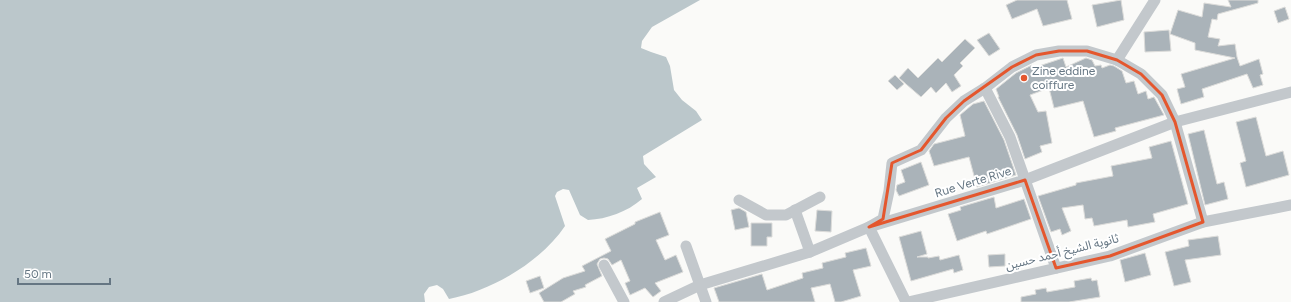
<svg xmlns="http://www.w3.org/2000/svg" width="1291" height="302" font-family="Figtree,'Noto Sans Arabic',sans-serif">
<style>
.water{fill:#bbc7cb}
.building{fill:#aab3b9;stroke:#dcdcda}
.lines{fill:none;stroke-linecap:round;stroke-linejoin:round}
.minor{stroke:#c3c8cc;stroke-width:11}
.marked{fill:none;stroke:#e4572e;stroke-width:3;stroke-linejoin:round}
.poi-dot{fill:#e4572e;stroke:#fff;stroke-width:1.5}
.labels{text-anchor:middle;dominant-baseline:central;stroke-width:4;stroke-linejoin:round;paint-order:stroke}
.poi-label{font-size:12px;fill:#657683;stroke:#fff;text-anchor:start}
.street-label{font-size:12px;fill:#657683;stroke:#fff}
</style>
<rect width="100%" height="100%" fill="#fafaf8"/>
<!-- water -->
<path class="water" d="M0,0H700L652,27L642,41L641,48L651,52L666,57L670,66L674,90L682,100L696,111L702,120L643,156L644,164L656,177L637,188L642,199C627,212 607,219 588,220L580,215L569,190L563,189L557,192L555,196L565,226C541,262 491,291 449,299L443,289L437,285L429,287L424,294L425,302H0Z"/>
<!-- building -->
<g class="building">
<path d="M1017,0H1067L1072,19L1043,26L1037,9L1012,19L1006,5Z"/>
<path d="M1121,0L1124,20L1097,27L1092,5Z"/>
<path d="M1228,0H1258V3L1218,14L1217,20L1212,19L1208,37L1220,39L1218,46L1235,44L1237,57L1240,66L1259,59L1263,74L1260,75L1263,85L1253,88L1247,74L1202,89L1204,97L1181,104L1177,89L1185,87L1181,74L1235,58L1195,50V43L1170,34L1178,10L1202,17L1204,3L1231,7Z"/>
<path d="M1285,7L1289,19L1278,23L1274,11Z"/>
<path d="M1169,30L1171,51L1145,52L1144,32Z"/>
<path d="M989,33L1000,49L989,56L977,40Z"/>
<path d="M965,39L975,48L960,63L963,66L954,75L961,86L952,92L946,83L936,93L931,87L921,97L899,78L908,68L918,78L938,58L942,62Z"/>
<path d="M1063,58L1066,67L1086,58L1092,60L1095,66L1101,65L1102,68L1110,65L1114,66L1122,71L1126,83L1134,81L1138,94L1146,91L1148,99L1154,97L1164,115L1115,128L1116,131L1094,137L1083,101L1054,108L1049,88L1030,95L1038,112L1046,111L1052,143L1040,146L1042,152L1025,159L1017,135L998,97H999L996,89L1016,73L1032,65L1033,68Z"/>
<path d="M895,75L904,84L897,90L888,81Z"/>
<path d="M984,101L1004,140L1016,175L977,187L969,157L934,166L929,151L934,144L965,136L960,115L973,104Z"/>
<path d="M1256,117L1266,156L1283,151L1289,175L1246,187L1240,163L1246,161L1236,122Z"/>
<path d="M1204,130L1217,184L1224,182L1228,199L1205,205L1188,134Z"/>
<path d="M1171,141L1188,204L1153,214L1155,222L1128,227L1127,220L1094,226L1092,218L1085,219L1083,205L1062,208L1071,231L1062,235L1060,229L1051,232L1038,196L1076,185V183L1113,176L1111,166L1152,158L1149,147Z"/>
<path d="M921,162L929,185L899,196L896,190L897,185L905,182L901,170Z"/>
<path d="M994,197L996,208L1024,199L1031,219L987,234L986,231L957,241L948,214L961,210L960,207Z"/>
<path d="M739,208L746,212L749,227L735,230L731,210Z"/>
<path d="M817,210L832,211L831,232L815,231Z"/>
<path d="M660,212L669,235L656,240L665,260L676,255L683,272L655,283L661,291L653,297L645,288L630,295L625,283L630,281L621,260L612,265L608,259L604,258L600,259L597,264L602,276L585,285L586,287L573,291L575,294L561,302H544L539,293L563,278L585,271L582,266L611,251L605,239L635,224V222Z"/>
<path d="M751,223H772V237H767V246H751Z"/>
<path d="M921,231L927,254L917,257H928V258L939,256L940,260L959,255L963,270L954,273L953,269L911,281L899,237Z"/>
<path d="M1218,236L1221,255L1185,260L1191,282L1174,286L1165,252L1189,246L1188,240Z"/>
<path d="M866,248L871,266L853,270L861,296L841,302H835L830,284L811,288L815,302H719L714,288L762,274L767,290L803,278L802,273L823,268L822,263L846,257L845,253Z"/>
<path d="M1145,253L1151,275L1125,282L1120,260Z"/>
<path d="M1005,254V266L989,267L988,255Z"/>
<path d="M540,276L544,288L530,293L526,281Z"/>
<path d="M1091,278L1092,281L1097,280L1100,297L1069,302H1021V297L1036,294L1035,290L1046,288L1047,292L1075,287L1074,281Z"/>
</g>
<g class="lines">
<!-- minor -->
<g class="minor">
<path d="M1117,60L1155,0"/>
<path d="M985,88L1010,137L1056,268"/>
<path d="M739,200L766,215H786L820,197"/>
<path d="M795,210L810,252"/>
<path d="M686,246L706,302"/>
<path d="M604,265L624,302"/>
<path d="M664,302L700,285L810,252L869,227L1025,180L1175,122L1291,92"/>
<path d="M906,302L869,227L883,219L889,191L892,163L921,150L946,118L964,101L985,88L1012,67L1036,55L1059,51H1087L1117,60L1141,74L1162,95L1175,122L1203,222"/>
<path d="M908,302L1110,256L1203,222L1291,205"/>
</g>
</g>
<!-- marked area -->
<path class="marked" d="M1059,51H1087L1117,60L1141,74L1162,95L1175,122L1203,222L1110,256L1056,268L1025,180L869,227L883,219L892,163L921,150L946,118L964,101L1012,67L1036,55Z"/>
<!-- markers -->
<circle class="poi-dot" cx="1024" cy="78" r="4"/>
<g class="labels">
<!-- poi labels -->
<g class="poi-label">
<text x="1032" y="71">Zine eddine<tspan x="1032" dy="14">coiffure</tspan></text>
</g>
<!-- street labels -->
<g class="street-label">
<text transform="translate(973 182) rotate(-17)">Rue Verte Rive</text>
<text transform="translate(1062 252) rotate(-14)">ثانوية الشيخ أحمد حسين</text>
</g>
</g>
<!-- scale -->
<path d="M18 278v6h92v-6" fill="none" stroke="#657683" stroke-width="2"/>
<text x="24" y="278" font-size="12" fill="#657683" stroke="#ffffff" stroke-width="3" paint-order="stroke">50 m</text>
</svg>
